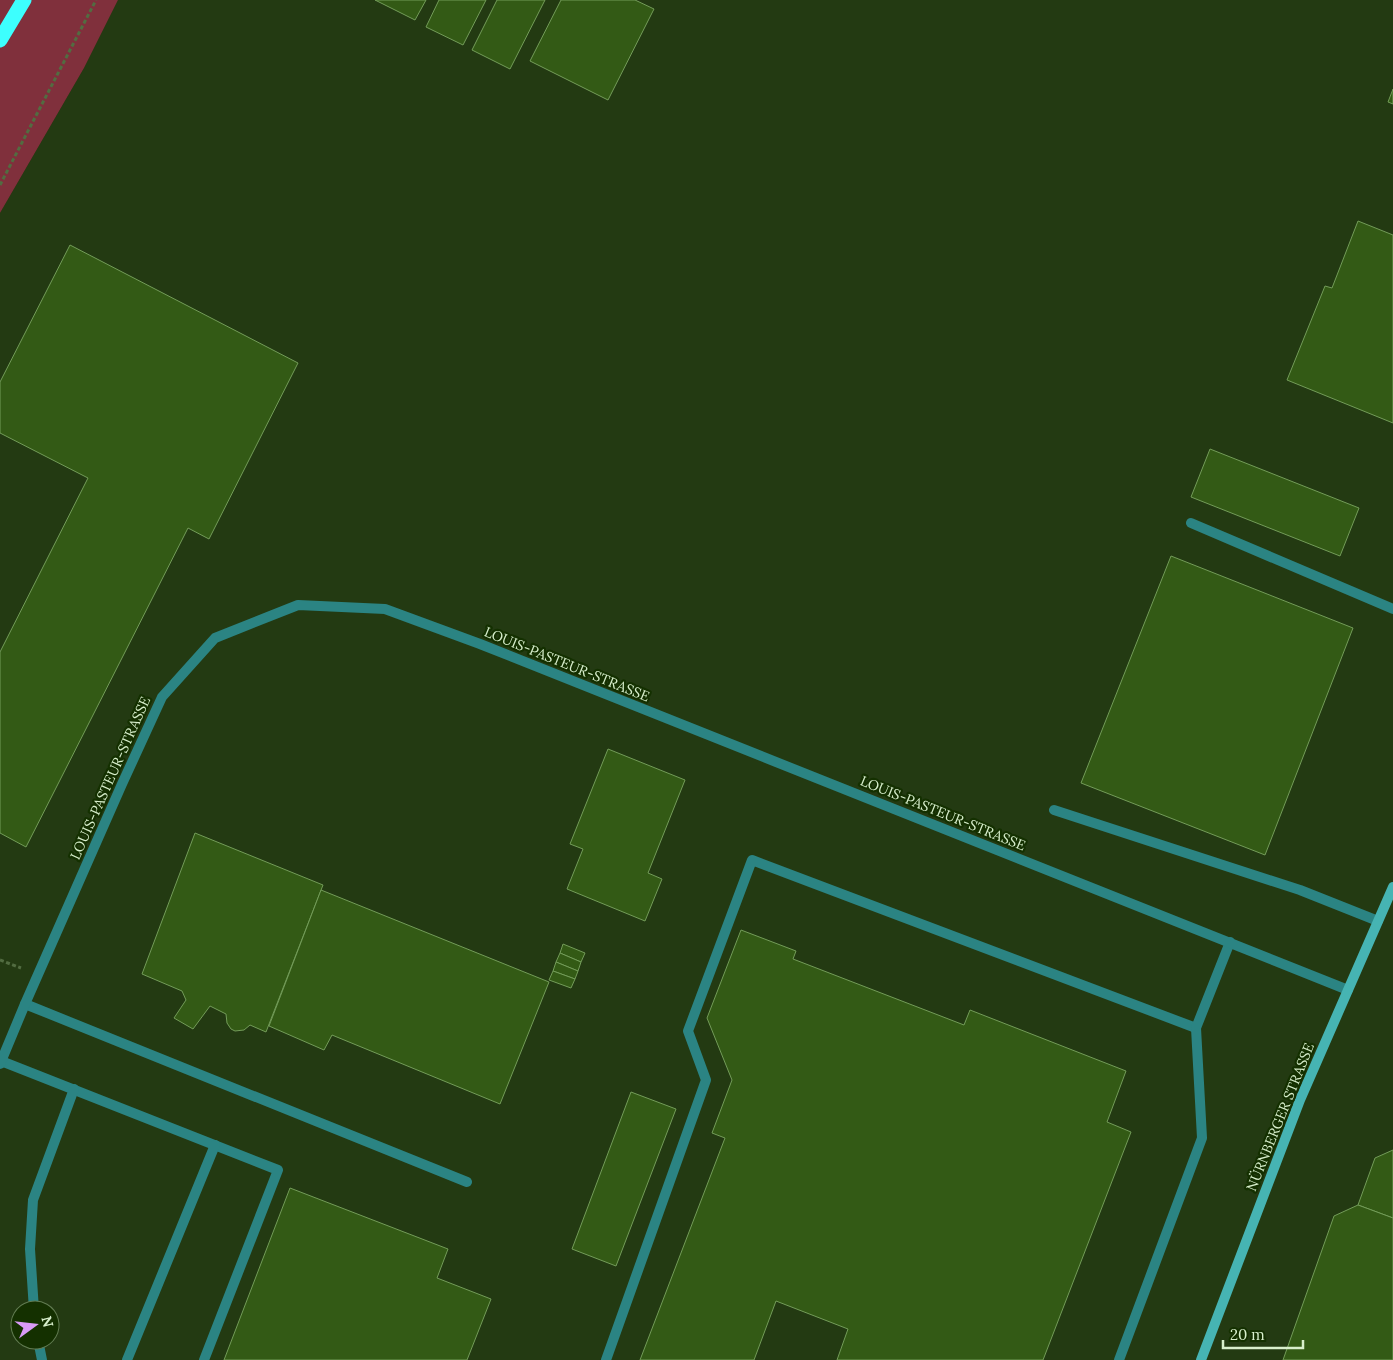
<svg xmlns="http://www.w3.org/2000/svg" width="1393" height="1360" font-family="Lora,serif">
<style>
.built{fill:#233a12;fill-rule:evenodd}
.green{fill:#80303c}
.building{fill:#335a15;stroke:#739c59}
.lines{fill:none;stroke-linecap:round;stroke-linejoin:round}
.path{stroke:#526c41;stroke-width:3;stroke-dasharray:4 2.5;stroke-linecap:butt}
.lane{stroke:#2b8483;stroke-width:10}
.street{stroke:#2b8483;stroke-width:10}
.secondary{stroke:#46b4b3;stroke-width:10}
.highway{stroke:#3dfffe;stroke-width:15}
.labels{text-anchor:middle;dominant-baseline:central;stroke-width:4.5;stroke-linejoin:round;paint-order:stroke}
.street-label{font-size:14px;fill:#d8efcc;stroke:#143000}
</style>
<rect width="100%" height="100%" fill="#143000"/>
<!-- built -->
<path class="built" d="M118,0H1393V1360H0V213L84,68ZM20,1310H50V1340H20Z"/>
<!-- green -->
<path class="green" d="M0,0H118L84,68L0,213Z"/>
<!-- building -->
<g class="building">
<path d="M375,0H426L415,20Z"/>
<path d="M439,0H486L463,45L426,27Z"/>
<path d="M497,0H545L510,69L472,50Z"/>
<path d="M561,0H635L654,9L608,100L530,61Z"/>
<path d="M1393,89V104L1388,102Z"/>
<path d="M1358,221L1393,235V423L1287,380L1325,286L1332,288Z"/>
<path d="M70,245L298,363L209,539L188,528L26,847L0,833V652L88,478L0,433V382Z"/>
<path d="M1210,449L1359,508L1340,556L1191,497Z"/>
<path d="M1171,556L1353,628L1265,855L1081,783Z"/>
<path d="M608,749L685,780L648,873L662,879L645,921L567,889L583,849L570,844Z"/>
<path d="M195,833L323,885L266,1032L250,1025L244,1030L235,1031L231,1029L227,1023L226,1014L210,1006L193,1029L174,1018L186,1000L182,991L142,974Z"/>
<path d="M321,890L549,982L500,1104L332,1035L324,1050L269,1026Z"/>
<path d="M741,930L796,951L793,959L964,1025L970,1010L1126,1071L1107,1122L1131,1132L1043,1360H837L848,1329L776,1301L754,1360H640L725,1138L712,1133L732,1080L707,1018Z"/>
<path d="M563,944L585,953L581,962L560,953Z"/>
<path d="M560,953L581,962L578,971L556,962Z"/>
<path d="M556,962L578,971L575,979L553,971Z"/>
<path d="M553,971L575,979L571,988L549,980Z"/>
<path d="M631,1092L676,1109L616,1266L572,1249Z"/>
<path d="M1393,1150V1218L1358,1205L1375,1158Z"/>
<path d="M290,1188L448,1249L437,1278L491,1299L467,1360H224Z"/>
<path d="M1358,1205L1393,1218V1360H1283L1334,1216Z"/>
</g>
<g class="lines">
<!-- path -->
<g class="path">
<path d="M0,185L96,0"/>
<path d="M0,960L21,968"/>
</g>
<!-- lane -->
<g class="lane">
<path d="M1191,523L1393,609"/>
<path d="M1054,810L1300,890L1378,921"/>
<path d="M25,1004L467,1182"/>
<path d="M1,1061L278,1170L204,1360"/>
<path d="M34,1310L30,1249L33,1200L74,1089"/>
<path d="M38,1340L42,1360"/>
<path d="M127,1360L215,1145"/>
<path d="M606,1360L706,1080L688,1031L752,860L1196,1028"/>
<path d="M1119,1360L1202,1138L1196,1028L1230,942"/>
</g>
<!-- street -->
<path class="street" d="M0,1064L25,1004L122,784L162,697L215,638L298,605L385,609L480,644L1348,990"/>
<!-- secondary -->
<path class="secondary" d="M1201,1360L1300,1100L1393,887"/>
<!-- highway -->
<path class="highway" d="M0,40L24,0"/>
</g>
<g class="labels">
<!-- street labels -->
<g class="street-label">
<text transform="translate(567 664) rotate(22)">LOUIS-PASTEUR-STRASSE</text>
<text transform="translate(110 778) rotate(-66)">LOUIS-PASTEUR-STRASSE</text>
<text transform="translate(943 813) rotate(22)">LOUIS-PASTEUR-STRASSE</text>
<text transform="translate(1280 1117) rotate(-68)">NÜRNBERGER STRASSE</text>
</g>
</g>
<!-- north arrow -->
<g transform="translate(35 1325) rotate(75)"><circle r="24" fill="#143000" stroke="#627c52"/>
<path d="M0-4L9 19L0 12L-9 19Z" fill="#d99af7"/>
<text y="-8" font-size="14" font-weight="bold" text-anchor="middle" fill="#d8efcc">N</text>
</g>
<!-- scale -->
<path d="M1223 1340v8h80v-8" fill="none" stroke="#d8efcc" stroke-width="2.5"/>
<text x="1230" y="1340" font-size="15" fill="#d8efcc" stroke="#143000" stroke-width="4" paint-order="stroke">20 m</text>
</svg>
